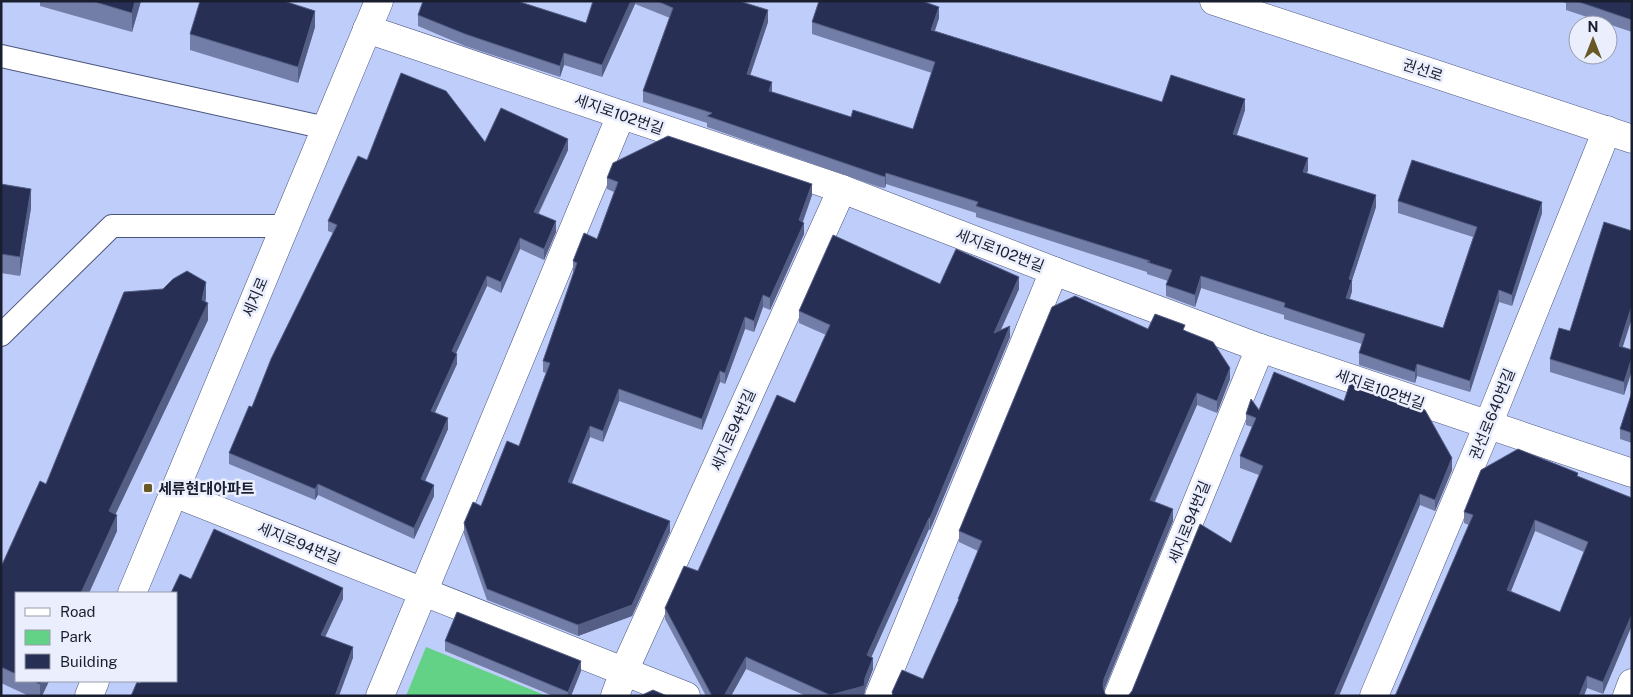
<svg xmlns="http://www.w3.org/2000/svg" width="1633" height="697" font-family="'Public Sans','Noto Sans KR',sans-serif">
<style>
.green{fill:#63d186}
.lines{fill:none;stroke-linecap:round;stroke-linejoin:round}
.service-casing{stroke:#4a557c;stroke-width:24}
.minor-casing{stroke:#4a557c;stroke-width:29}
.tertiary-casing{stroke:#4a557c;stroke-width:29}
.service{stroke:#fff;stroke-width:22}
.minor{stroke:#fff;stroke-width:28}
.tertiary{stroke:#fff;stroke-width:28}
.wall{fill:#737ea8;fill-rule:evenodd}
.shaded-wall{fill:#555f86}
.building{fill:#273054;stroke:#555f86;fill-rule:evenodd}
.poi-dot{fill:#685825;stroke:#ebeffd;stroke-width:2}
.labels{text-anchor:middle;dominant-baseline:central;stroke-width:5;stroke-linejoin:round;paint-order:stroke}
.street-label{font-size:15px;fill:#1a1f30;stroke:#ebeffd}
.poi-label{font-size:15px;font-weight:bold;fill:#1a1f30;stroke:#ebeffd;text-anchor:start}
</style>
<rect width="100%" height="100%" fill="#bfcdfb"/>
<!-- green -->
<path class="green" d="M426,647L547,696H406Z"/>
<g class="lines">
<!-- service casing -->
<g class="service-casing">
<g id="service">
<path d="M1,56L326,128"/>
<path d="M1,335L112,226H285"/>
</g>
</g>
<!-- minor casing -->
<g class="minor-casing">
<g id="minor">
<path d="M367,29L842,189L1054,271L1260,348L1632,473"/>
<path d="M174,493L686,696"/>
<path d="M380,696L621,115"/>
<path d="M615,696L624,671L842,189"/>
<path d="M879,696L1054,271"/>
<path d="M1118,696L1260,348"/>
<path d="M1374,696L1488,425L1607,130"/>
<path d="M1627,696L1632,683"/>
</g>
</g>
<!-- tertiary casing -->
<g class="tertiary-casing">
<g id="tertiary">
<path d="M1214,1L1632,139"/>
<path d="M132,593L379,1"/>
<path d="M89,696L95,681"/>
</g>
</g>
<!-- service -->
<use href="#service" class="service"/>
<!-- minor -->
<use href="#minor" class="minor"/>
<!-- tertiary -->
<use href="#tertiary" class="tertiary"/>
</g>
<!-- wall -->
<g class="wall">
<path d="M40,1H141L132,32L40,6Z"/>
<path d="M593,1H739L768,22L750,75L772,92L851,117L913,129L932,73L812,34V22L939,18L935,31L1162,102L1245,110L1237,135L1308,170L1307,173L1376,207L1352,280V291L1350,299L1443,328L1473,237L1398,213V201L1542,213L1512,306L1499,302L1470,392L1417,376L1415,383L1359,365V353L1362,344L1284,319V315L1201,288L1195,307L1166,296V285L1168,281L1147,274V272L976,217V213L886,184L885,188L879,187L707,127V123L643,102V91L670,18L635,4L602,77L564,65L560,77L465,46L418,26V15L586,23Z"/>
<path d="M1560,1H1632V32L1566,10V3Z"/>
<path d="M315,27L298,83L190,50V34Z"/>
<path d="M485,142L568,150L539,213L556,232L544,260L520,249L501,293L487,286L456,353L457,364L435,412L448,429L425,481L434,496L414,539L318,495L315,500L229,464V453L252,407L333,233L328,231V221L367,160Z"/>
<path d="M607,178L812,195L803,222L804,234L770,310L763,307L754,332L745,329L725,384L720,382L702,430L619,401L603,442L590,437L572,483L670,532L632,616L578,636L487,600L464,534V523L481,506L519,446L546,373L543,372V361L573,273V261L597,239L614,192L607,189Z"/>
<path d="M1,184L31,208L20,276L1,273Z"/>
<path d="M940,284L1019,289L1001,330L1010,337L930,530L929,529L871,657L873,669L865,690L864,696H806L746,669L731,696H706L665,619V608L698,571L795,403L826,335L799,323V311Z"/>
<path d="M163,289L206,298L205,302L208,320L115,514L117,531L89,593H16V681H49L42,696H29L1,683V567L46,484Z"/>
<path d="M1148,329L1185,330L1230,379L1217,413L1197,405L1155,502L1173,521L1104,690L1105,694L1108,696H892V692L923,679L958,602V599L978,551L959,542V531Z"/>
<path d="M1622,347L1632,350V370L1624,395L1550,372V359Z"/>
<path d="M1632,392V443L1620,439V429Z"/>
<path d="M1259,410L1452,470L1435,511L1420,505L1132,691L1231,543L1259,475L1240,468V456L1252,427L1246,425V414Z"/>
<path d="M1578,476L1632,498V625L1603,694L1587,688L1395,696L1469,525L1464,523V512ZM1535,531L1584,552L1560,612L1511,591Z"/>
<path d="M445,641L581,671L571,696H553L445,651Z"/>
</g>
<!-- shaded-wall -->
<g class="shaded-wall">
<path d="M135,1H141L132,32V13Z"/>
<path d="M631,1H635V4L602,77V65Z"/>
<path d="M939,7V18L931,41V30Z"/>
<path d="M768,10V22L747,85V74Z"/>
<path d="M315,11V27L298,83V67Z"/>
<path d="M564,53V65L560,77V66Z"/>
<path d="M772,82V93L769,91Z"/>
<path d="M1245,99V110L1233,146V134Z"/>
<path d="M568,139V150L534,222V212Z"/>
<path d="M1308,158V170L1303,183V172Z"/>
<path d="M886,173V184L885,188V177Z"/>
<path d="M812,184V195L799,232V220Z"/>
<path d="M31,189V208L20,276V257Z"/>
<path d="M1376,195V207L1352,280V291L1346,310V298L1349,279Z"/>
<path d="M1542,202V213L1512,306V295Z"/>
<path d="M556,221V232L544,260V249Z"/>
<path d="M804,223V234L770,310V298Z"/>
<path d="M520,238V249L501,293V282Z"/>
<path d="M487,276V286L452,362V351Z"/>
<path d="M1201,276V288L1195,307V295Z"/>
<path d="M1019,277V289L994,344V333Z"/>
<path d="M206,282V298L203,313L208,303V320L109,528V511L202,300Z"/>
<path d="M1499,290V302L1470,392V381Z"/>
<path d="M763,295V307L754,332V321Z"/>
<path d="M1632,305V318L1619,359V346Z"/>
<path d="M745,317V329L725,384V373Z"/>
<path d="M1010,326V337L930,530V518Z"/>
<path d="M457,354V364L431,421V411Z"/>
<path d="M1632,357V370L1624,395V382Z"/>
<path d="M1417,364V376L1415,383V372Z"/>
<path d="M1230,368V379L1217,413V401Z"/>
<path d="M720,371V382L702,430V419Z"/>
<path d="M619,389V401L603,442V431Z"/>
<path d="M1197,393V405L1150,511V500Z"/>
<path d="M448,418V429L421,490V479Z"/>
<path d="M590,426V437L568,493V482Z"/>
<path d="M1452,458V470L1435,511V500Z"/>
<path d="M318,484V495L315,500V489Z"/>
<path d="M434,485V496L414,539V528Z"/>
<path d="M1420,494V505L1339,696H1334Z"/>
<path d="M1173,509V521L1104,690L1103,686L1104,679Z"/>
<path d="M117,515V531L89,593H81Z"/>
<path d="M929,518V529L867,667V655Z"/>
<path d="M1535,520V531L1507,601V590Z"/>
<path d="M670,521V532L632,616L578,636V625Z"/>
<path d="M343,588V599L321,646V635Z"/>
<path d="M1632,614V625L1603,694V682Z"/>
<path d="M353,647V658L339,696H335Z"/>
<path d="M746,657V669L731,696H724Z"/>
<path d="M873,658V669L865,690L864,696H830V695L865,678Z"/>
<path d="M581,661V671L571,696H568V692Z"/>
<path d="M1587,676V688L1584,696H1579Z"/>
<path d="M42,681H49L42,696H40V684Z"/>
</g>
<!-- building -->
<g class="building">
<path d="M92,1H135L132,13Z"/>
<path d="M200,1H284L315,11L298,67L190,34Z"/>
<path d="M423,1H517L586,23L593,1H631L602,65L564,53L560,66L465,34L418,15Z"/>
<path d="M657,1H739L768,10L747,74L772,82L769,91L851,117L853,110L913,129L935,62L812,22L819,1H922L939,7L931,30L1162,102L1171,75L1245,99L1233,134L1308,158L1303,172L1376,195L1349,279L1352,280L1346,298L1443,328L1477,227L1398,201L1412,160L1542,202L1512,295L1499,290L1470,381L1417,364L1415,372L1359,353L1365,334L1284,307L1285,303L1201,276L1195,295L1166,285L1172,270L1147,262L1150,261L976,206L978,202L886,173L885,177L879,175L707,116L712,113L643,91L673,8Z"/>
<path d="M1576,1H1632V20Z"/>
<path d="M401,73L446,91L485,142L501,108L568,139L534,212L556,221L544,249L520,238L501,282L487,276L452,351L457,354L431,411L448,418L421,479L434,485L414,528L318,484L315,489L229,453L249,406L252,407L271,359L337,225L328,221L358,156L367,160Z"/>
<path d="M668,136L812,184L799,220L804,223L770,298L763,295L754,321L745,317L725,373L720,371L702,419L619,389L603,431L590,426L568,482L670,521L632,605L578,625L487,589L464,523L473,502L481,506L507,441L519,446L550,363L543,361L577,263L573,261L584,233L597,239L618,182L607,178L613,163Z"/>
<path d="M1,184L31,189L20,257L1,254Z"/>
<path d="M1604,222L1632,231V305L1619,346L1632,350V357L1624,382L1550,359L1559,328L1570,331Z"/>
<path d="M833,235L940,284L956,249L1019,277L994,333L1010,326L930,518H929L867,655L873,658L865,678L864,686L830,695L746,657L724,696H712L665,608L684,566L698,571L777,395L795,403L830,325L799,311Z"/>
<path d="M187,271L206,282L202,300L208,303L109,511L117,515L81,593H16V674L1,667V567L40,481L46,484L124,292L163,289L173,279Z"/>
<path d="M1075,296L1148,329L1155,314L1185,325L1183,330L1213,342L1230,368L1217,401L1197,393L1150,500L1173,509L1104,679L1103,686L1105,694L1108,696H893L892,692L902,670L923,679L959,599H958L982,541L959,531L1052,307Z"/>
<path d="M1274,372L1344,401L1350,383L1404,401L1425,410L1452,458L1435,500L1420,494L1334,696H1128L1132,691L1200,524L1231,543L1263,466L1240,456L1256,418L1246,414L1251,399L1259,410Z"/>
<path d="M1632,392V433L1620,429Z"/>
<path d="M1518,449L1578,473L1577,476L1632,498V614L1603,682L1587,676L1579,696H1395L1473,515L1464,512L1481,470ZM1535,520L1588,542L1560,612L1507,590Z"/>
<path d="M214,529L343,588L321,635L353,647L335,696H131L137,682L140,683L141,681H176V593H171L180,574L191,579Z"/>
<path d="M457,612L581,661L568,692L445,641Z"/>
<path d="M32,681H42L40,684Z"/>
<path d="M653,690L667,696H640Z"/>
</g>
<!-- markers -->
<rect class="poi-dot" x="143" y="483" width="10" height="10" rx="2.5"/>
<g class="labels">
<!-- street labels -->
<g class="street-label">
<text transform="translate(1423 70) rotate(18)">권선로</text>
<text transform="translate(619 114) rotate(19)">세지로102번길</text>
<text transform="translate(1000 250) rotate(21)">세지로102번길</text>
<text transform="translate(255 297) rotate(-67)">세지로</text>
<text transform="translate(1380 389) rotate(19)">세지로102번길</text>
<text transform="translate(1492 414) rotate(-68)">권선로640번길</text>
<text transform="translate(733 430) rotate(-66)">세지로94번길</text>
<text transform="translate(1189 522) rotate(-68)">세지로94번길</text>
<text transform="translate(299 543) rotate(22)">세지로94번길</text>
</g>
<!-- poi labels -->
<g class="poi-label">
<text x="158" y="488">세류현대아파트</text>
</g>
</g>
<!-- border -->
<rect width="1633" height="697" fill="none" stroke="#1a1f30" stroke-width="5"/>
<!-- legend -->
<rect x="15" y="592" width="162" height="90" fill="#ebeffd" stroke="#979cab"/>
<rect x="25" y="608" width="25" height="8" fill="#ffffff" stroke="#979cab"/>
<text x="60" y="617" font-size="15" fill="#1a1f30">Road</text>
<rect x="25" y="630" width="25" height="15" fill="#63d186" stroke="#979cab"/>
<text x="60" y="642" font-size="15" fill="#1a1f30">Park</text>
<rect x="25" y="654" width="25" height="15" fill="#273054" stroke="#979cab"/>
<text x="60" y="667" font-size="15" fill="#1a1f30">Building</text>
<!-- north arrow -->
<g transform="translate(1593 40)"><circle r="24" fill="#ebeffd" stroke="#979cab"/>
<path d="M0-4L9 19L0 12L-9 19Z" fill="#685825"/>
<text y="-8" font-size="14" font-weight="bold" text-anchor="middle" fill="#1a1f30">N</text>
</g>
</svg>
